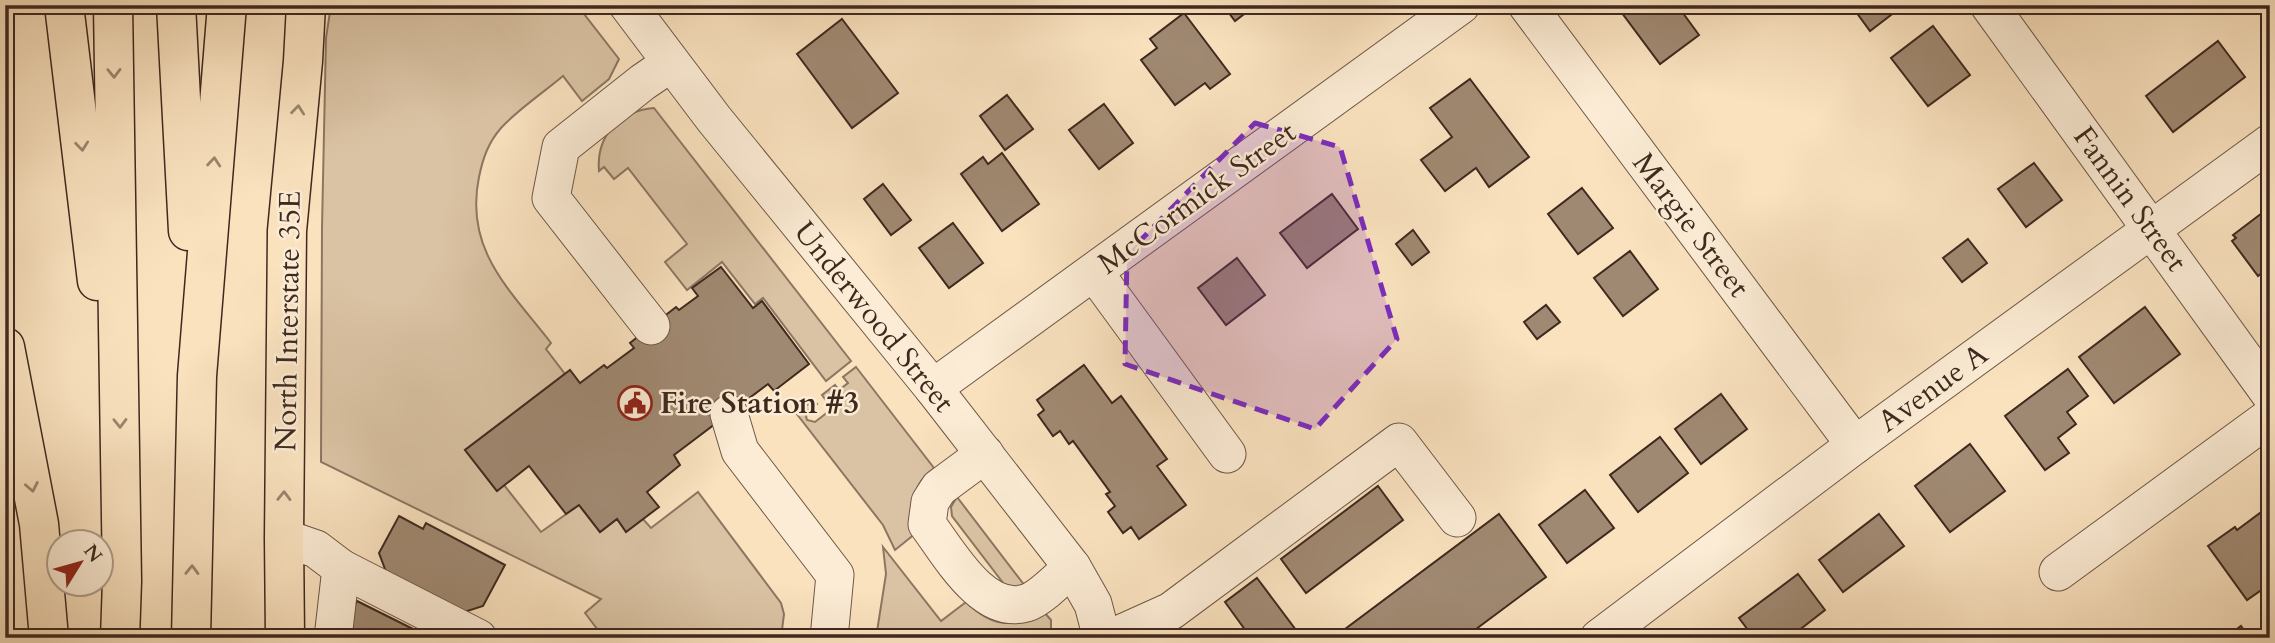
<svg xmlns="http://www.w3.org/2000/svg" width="2275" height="643" font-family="Cardo,serif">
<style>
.green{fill:#dac3a4;stroke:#8c7662;stroke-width:2}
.building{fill:#a08972;stroke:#3e291f;stroke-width:2}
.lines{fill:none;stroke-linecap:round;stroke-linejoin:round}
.minor-casing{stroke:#6d5747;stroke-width:39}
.major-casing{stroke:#3e291f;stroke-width:41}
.highway-casing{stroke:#3e291f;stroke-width:41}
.minor{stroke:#fcecd5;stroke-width:37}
.major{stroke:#fae2bf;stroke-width:38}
.highway{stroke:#fae2bf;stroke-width:38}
.oneway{stroke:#9c866f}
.marked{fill:#7b2cbf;fill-opacity:0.2;stroke:#7b2cbf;stroke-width:5;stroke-dasharray:14 9;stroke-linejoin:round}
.labels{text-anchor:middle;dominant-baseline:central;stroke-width:5;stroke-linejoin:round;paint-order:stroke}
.street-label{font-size:30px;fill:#3e291f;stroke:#fcecd5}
.poi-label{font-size:30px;font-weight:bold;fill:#3e291f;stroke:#fcecd5;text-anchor:start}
</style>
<rect width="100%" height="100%" fill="#fae2bf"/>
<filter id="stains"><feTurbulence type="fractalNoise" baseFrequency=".00286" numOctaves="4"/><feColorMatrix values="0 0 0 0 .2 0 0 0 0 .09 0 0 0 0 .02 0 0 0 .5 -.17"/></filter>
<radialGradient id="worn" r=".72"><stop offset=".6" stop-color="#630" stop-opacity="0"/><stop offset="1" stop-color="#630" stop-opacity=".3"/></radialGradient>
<!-- green -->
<g class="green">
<path d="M331,5H577L619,59L609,79L582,101L563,76C544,92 516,111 501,128C488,143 483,158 479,177C464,250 510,290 551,343L546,349L565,374L465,450L496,490L504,485L541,532L579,505L600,532L617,519L626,531L643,519L651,528L698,492L781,603L784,614L781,638H604L585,613L601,599L321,462L322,227L326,38Z"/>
<path d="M654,108L851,361L826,381L763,298L755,304L722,262L687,290L665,262L687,244L628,168L614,179L604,167L599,171C596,135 620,111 654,108Z"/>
<path d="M856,367L934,468C908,488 914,504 916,533L895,550L883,525L796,413L814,400L817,404L807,411L806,416L807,420L815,422L842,401V393C834,390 831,394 825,399L822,395L835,385L839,390L848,383L843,377Z"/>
<path d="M957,497L1025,586L1007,588L952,516L951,507Z"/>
<path d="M883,547L941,621L966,602C992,627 1012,629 1044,612L1051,620V634L1048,638H876L886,574Z"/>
</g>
<!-- building -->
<g class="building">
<path d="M1223,5H1256L1235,21Z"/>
<path d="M1616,5H1677L1699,35L1660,64Z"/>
<path d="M1851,5H1904L1870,31Z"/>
<path d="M1184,13L1230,74L1210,89L1205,83L1175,105L1141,60L1157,48L1150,39Z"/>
<path d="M842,19L898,93L852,128L797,54Z"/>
<path d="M1933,26L1970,75L1928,106L1891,58Z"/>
<path d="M2218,41L2245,77L2173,132L2146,96Z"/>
<path d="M1470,79L1529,157L1489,187L1476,168L1445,191L1421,160L1452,137L1430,108Z"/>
<path d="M1007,95L1033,129L1005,150L980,116Z"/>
<path d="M1104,104L1133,143L1099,169L1069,130Z"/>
<path d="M1002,153L1039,204L1002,231L961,174L983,157L988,164Z"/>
<path d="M2034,163L2062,200L2026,227L1998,189Z"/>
<path d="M883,184L911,220L891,235L864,199Z"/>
<path d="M1582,188L1613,228L1578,254L1548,214Z"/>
<path d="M1332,194L1358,229L1307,268L1280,233Z"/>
<path d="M2270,207V270L2268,268L2258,276L2232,241L2236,238L2233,235Z"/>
<path d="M953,223L983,263L949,288L919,248Z"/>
<path d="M1413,230L1429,252L1412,265L1396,244Z"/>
<path d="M1968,239L1987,263L1962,282L1943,258Z"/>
<path d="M1630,251L1658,289L1623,316L1594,278Z"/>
<path d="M1237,258L1265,295L1226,325L1198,288Z"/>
<path d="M721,267L753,308L762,301L809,364L774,391L768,384L674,455L680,465L647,492L659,507L626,532L617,519L600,532L579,505L566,514L529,466L497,491L465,450L570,370L580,383L604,365L607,368L634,348L630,343L676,307L679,310L698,296L692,288Z"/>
<path d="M1546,305L1560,322L1537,339L1524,322Z"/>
<path d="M2145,307L2180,354L2114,403L2079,357Z"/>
<path d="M1084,365L1112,403L1121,396L1167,459L1157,466L1186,505L1139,539L1131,527L1123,533L1108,512L1115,506L1106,494L1110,492L1073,441L1069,444L1060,431L1053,436L1038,415L1044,410L1037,400Z"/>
<path d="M2068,369L2088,396L2067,412L2076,424L2058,438L2069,453L2045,470L2005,416Z"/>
<path d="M1721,394L1747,429L1701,464L1675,429Z"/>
<path d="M1660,437L1688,473L1638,512L1610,475Z"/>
<path d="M1970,444L2005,491L1950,532L1915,486Z"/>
<path d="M1378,486L1403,520L1306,593L1281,559Z"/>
<path d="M1585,490L1614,528L1567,563L1539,525Z"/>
<path d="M2260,513L2270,526V584L2247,600L2208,546L2235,527L2237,530Z"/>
<path d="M1499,514L1546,577L1464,638H1333Z"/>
<path d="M1879,514L1904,546L1843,592L1819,560Z"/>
<path d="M399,516L423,529L426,523L505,565L483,606L452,616L391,585L379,553Z"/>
<path d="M1798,574L1825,610L1789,638H1754L1739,618Z"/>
<path d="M1257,578L1302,638H1251L1225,602Z"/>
<path d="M357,601L431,638H339Z"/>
<path d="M2241,626L2250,638H2225Z"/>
</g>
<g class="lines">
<!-- minor casing -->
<g class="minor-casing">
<g id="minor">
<path d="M628,5L714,119L933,388L1072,567L1093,604L1102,638"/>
<path d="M1527,5L1855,445"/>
<path d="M1989,5L2270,394"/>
<path d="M1094,272L1227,454"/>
<path d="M651,326L551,198L561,147L643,82L671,63"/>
<path d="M933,388L1461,5"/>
<path d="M729,414L740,451L835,575L829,638"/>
<path d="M985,454L939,488L930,502L927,524C949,553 983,616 1026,603C1040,599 1061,577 1072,567"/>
<path d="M284,538L316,549L341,568L333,638"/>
<path d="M341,568L478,638"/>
<path d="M2058,572L2270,417"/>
<path d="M1111,638L1171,611L1399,442L1457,518"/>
<path d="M1599,638L1855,445L2270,143"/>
</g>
</g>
<!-- major casing -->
<g class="major-casing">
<g id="major">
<path d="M5,347L39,524L49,638"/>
<path d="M285,638L284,538L287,231L303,61L306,5"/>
</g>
</g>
<!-- highway casing -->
<g class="highway-casing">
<g id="highway">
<path d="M64,5L97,281"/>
<path d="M113,5L122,581L120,638"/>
<path d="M176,5L188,231"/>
<path d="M191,638L197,376L227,5"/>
</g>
</g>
<!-- minor -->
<use href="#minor" class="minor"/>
<!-- major -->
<use href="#major" class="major"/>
<!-- highway -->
<use href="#highway" class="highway"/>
</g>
<!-- one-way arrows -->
<defs><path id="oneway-chevron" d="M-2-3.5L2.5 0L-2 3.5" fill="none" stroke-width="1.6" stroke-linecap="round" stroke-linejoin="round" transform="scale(1.75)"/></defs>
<g class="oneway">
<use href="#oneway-chevron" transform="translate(114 73) rotate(89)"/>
<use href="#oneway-chevron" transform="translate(298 110) rotate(-84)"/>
<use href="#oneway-chevron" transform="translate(82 146) rotate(84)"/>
<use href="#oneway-chevron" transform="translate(214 162) rotate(-85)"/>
<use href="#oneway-chevron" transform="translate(120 423) rotate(89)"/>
<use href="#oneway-chevron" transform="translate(32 487) rotate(79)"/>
<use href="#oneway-chevron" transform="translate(284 496) rotate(-89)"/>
<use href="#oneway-chevron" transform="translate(192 570) rotate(-89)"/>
</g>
<!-- marked area -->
<path class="marked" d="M1255,123L1340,147L1397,339L1315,429L1125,364L1127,254Z"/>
<!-- icons -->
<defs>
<g id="civic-ring" transform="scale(1.75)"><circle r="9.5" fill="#fcecd5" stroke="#8f2418" stroke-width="1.5"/><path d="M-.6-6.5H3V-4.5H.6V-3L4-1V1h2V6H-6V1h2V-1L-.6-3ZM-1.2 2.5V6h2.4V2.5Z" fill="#8f2418"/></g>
</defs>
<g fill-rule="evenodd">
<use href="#civic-ring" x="635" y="403"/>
</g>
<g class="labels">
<!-- street labels -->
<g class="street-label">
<text transform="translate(1197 198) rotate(-36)">McCormick Street</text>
<text transform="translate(2130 199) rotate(54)">Fannin Street</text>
<text transform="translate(1691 225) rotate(53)">Margie Street</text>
<text transform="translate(874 317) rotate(51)">Underwood Street</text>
<text transform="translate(288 321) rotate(-89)">North Interstate 35E</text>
<text transform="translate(1933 388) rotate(-36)">Avenue A</text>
</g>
<!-- poi labels -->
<g class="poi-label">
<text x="660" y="403">Fire Station #3</text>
</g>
</g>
<!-- margin -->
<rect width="2275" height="643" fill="none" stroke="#fae2bf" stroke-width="28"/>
<rect x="7" y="7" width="2261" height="629" fill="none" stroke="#3e291f" stroke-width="3.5"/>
<rect x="14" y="14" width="2247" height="615" fill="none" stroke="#3e291f" stroke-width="2"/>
<!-- north arrow -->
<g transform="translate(80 563) rotate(53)"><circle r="33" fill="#fcecd5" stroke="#b09e8c" stroke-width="2"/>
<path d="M0-5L12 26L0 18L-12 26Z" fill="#8f2418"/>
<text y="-10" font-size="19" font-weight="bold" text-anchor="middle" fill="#3e291f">N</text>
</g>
<rect width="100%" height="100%" filter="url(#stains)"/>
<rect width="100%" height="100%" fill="url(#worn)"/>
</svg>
